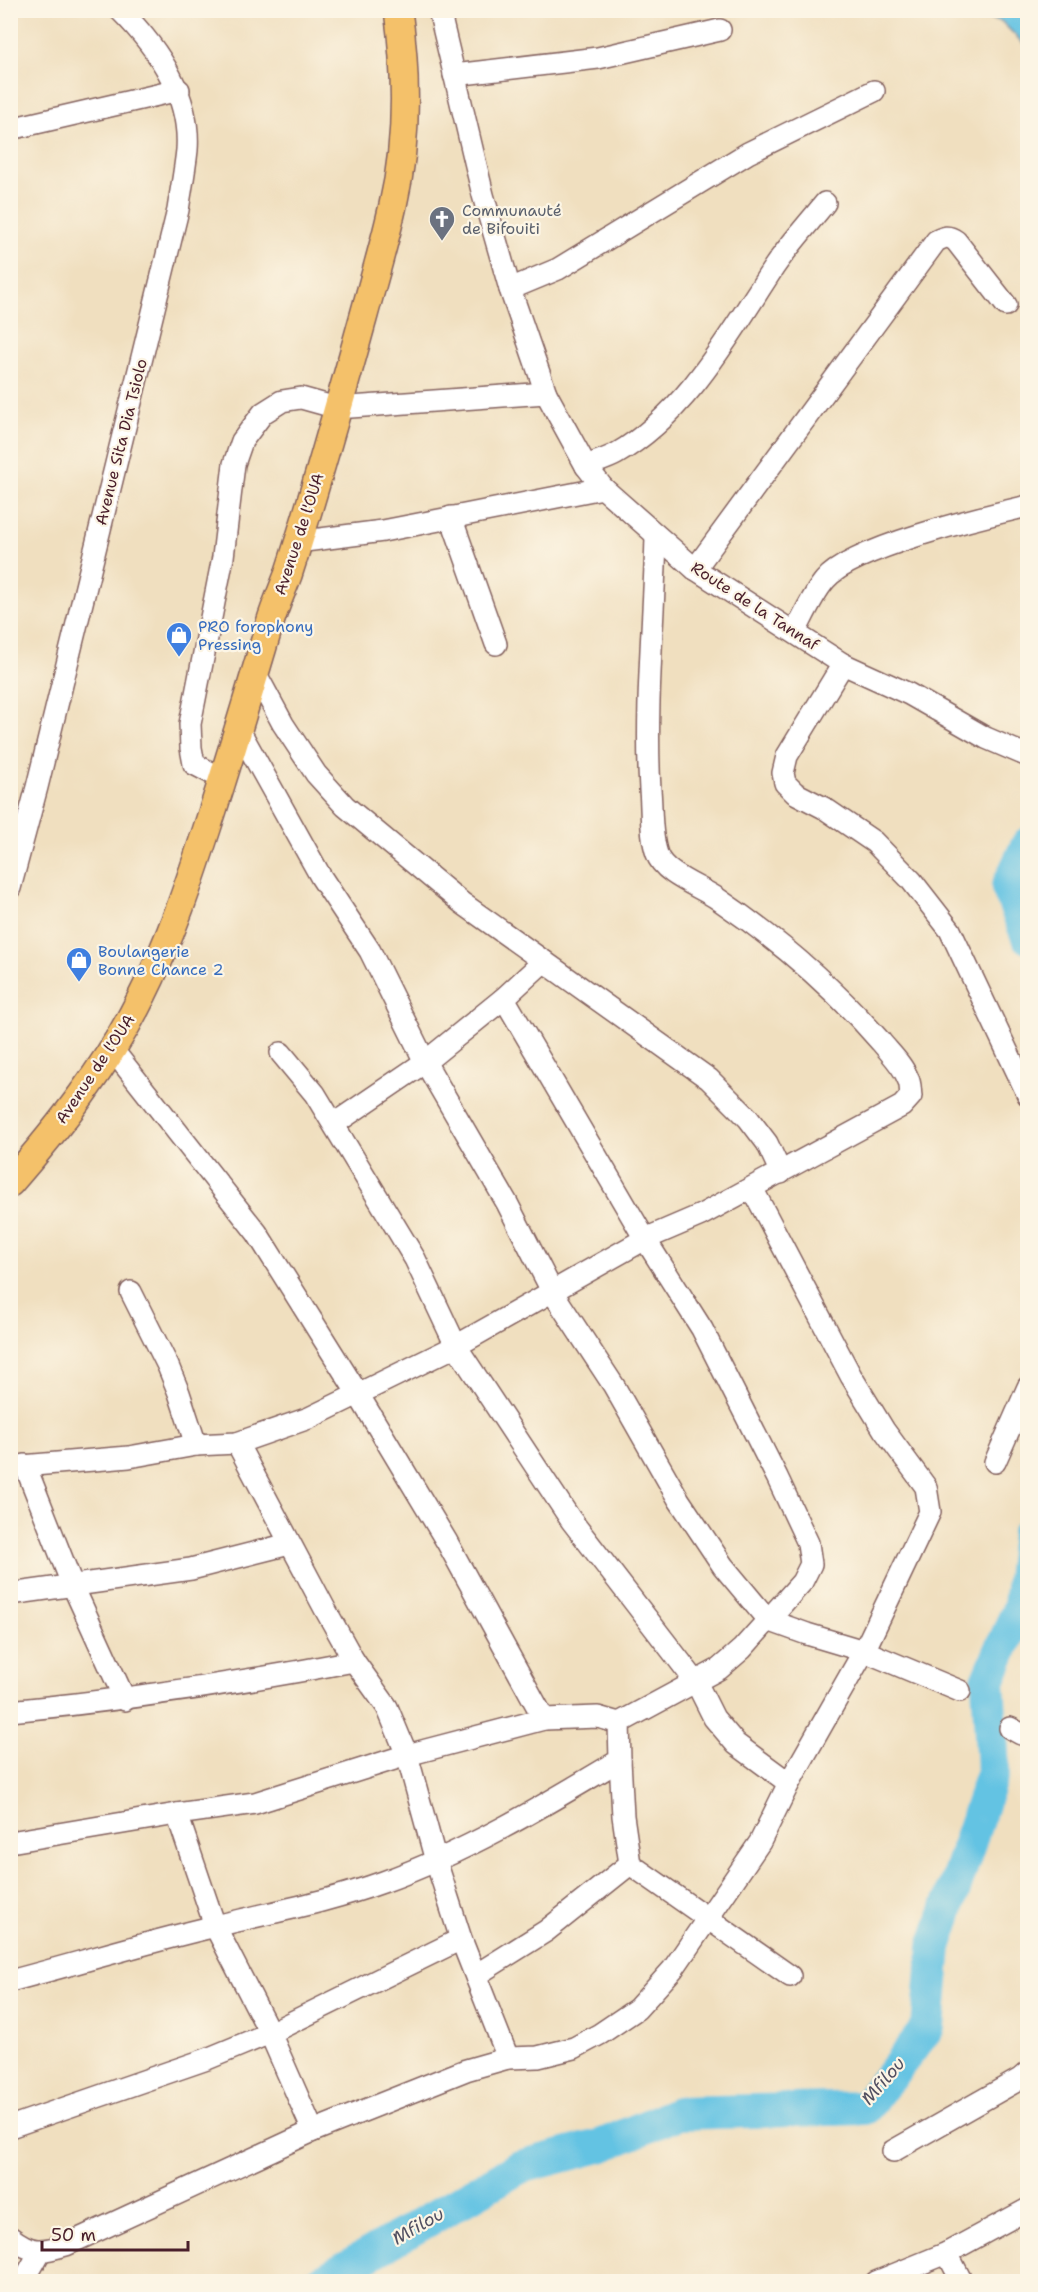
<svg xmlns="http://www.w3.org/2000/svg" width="1038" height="2292" font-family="'Shantell Sans',sans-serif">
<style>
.water{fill:#64c3e3;stroke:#577187;stroke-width:1.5}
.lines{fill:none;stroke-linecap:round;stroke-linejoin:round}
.river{stroke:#64c3e3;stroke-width:34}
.minor-casing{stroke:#84625f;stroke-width:24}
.major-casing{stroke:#84625f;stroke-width:30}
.minor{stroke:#fff;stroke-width:21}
.major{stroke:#f4c16a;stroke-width:27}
.labels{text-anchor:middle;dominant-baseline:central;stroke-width:4.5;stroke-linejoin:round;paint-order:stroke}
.worship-label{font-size:16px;fill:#5b616d;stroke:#fcf5e5;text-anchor:start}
.street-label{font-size:16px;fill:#4a1f2b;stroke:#fcf5e5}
.shop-label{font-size:16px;fill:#366cbe;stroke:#fcf5e5;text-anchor:start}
.water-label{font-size:18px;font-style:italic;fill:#525062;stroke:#fcf5e5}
</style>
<rect width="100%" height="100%" fill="#fcf5e5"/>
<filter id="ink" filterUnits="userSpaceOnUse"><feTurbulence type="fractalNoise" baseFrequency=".0167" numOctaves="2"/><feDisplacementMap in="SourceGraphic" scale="12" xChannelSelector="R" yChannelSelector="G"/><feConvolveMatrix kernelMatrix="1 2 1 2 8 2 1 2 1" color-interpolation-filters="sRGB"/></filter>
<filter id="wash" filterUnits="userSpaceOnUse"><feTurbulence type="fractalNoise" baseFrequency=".008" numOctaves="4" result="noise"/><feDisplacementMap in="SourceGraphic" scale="24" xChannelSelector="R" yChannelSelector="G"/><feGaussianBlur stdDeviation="1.35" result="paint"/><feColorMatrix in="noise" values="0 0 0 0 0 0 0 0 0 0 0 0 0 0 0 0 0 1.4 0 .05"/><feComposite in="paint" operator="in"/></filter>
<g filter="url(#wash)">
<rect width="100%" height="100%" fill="#f0dfbf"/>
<!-- water -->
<path class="water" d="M963,11H1027V47L1001,21L966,14Z"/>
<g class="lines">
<!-- river -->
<g class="river">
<path d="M1028,844L1008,887L1028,937"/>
<path d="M321,2282L520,2167L603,2145L678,2113L865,2108L928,2027L935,1947L993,1771L988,1681L1020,1606L1028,1535"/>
</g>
</g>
</g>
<g filter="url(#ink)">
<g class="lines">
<!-- minor casing -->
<g class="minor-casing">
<g id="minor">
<path d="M439,10L483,195L510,289L546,393L586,466L603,488L695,569L843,664L909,694L986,738L1028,756"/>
<path d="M454,75L598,58L720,30"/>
<path d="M10,129L179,90"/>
<path d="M510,289L558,269L748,153L874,91"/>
<path d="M586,466C596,462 607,459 616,454C688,412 729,335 774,267C789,245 808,224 825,203"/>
<path d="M451,517L496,644"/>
<path d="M297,542L383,531L603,488"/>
<path d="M695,569L936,241C944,237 948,235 956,241L1006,305"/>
<path d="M795,632C804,615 813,594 825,580C851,548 984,516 1028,506"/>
<path d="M843,664L787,756L783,773L785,783L795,793L824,808L874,842L911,880L950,930L1028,1095"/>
<path d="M256,674L283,724L316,774L345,806L462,903L709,1079L748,1118L767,1143L781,1173"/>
<path d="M238,728L321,877L370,951L425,1062L507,1203L553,1293L614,1386L679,1500L723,1566L768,1620L807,1634L864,1651L960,1691"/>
<path d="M223,779L194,764L191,748L190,724L223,557L234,464L242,441L263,413L282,401L301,398L337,408L546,393"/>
<path d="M10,888L37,787L178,210C181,190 185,170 187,150C191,95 157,47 120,10"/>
<path d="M112,1049L257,1233L358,1394L447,1542L544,1719"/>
<path d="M281,1053L315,1094L415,1259L456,1346L571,1520L696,1682L714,1718L736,1744L789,1783"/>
<path d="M334,1124L425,1062L504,998L544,961"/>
<path d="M131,1292L168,1366L179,1393L196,1445"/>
<path d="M237,1443L325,1609L354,1661L387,1707L407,1755L436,1861L461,1939L508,2058"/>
<path d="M995,1462L1028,1387"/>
<path d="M25,1465L72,1584L125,1700"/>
<path d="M10,1467L129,1457L196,1445L237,1443L309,1418L456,1346L645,1239L701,1215L902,1106L911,1096C910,1091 911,1084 908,1079C903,1065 890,1053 881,1042C834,988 777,939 718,899C701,887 663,874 657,854C650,834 652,811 650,790C645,706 654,621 656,536"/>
<path d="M10,1594L191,1569L289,1544"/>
<path d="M10,1711C126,1700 240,1683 354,1661"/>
<path d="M1010,1728L1021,1734L1028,1732"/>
<path d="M620,1760L623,1816L630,1864L790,1976"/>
<path d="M177,1814L215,1926L270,2033L313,2131"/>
<path d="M10,1842L177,1814L255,1803L407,1755L544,1719L598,1717L619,1723L719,1669L742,1649L802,1582L811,1564L808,1543L777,1477L702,1329L645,1239L504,998"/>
<path d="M476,1975L546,1931L630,1864"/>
<path d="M10,1981C79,1963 147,1942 216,1926C272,1912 328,1902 383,1882C467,1852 543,1806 620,1760L619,1723"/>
<path d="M10,2127L207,2059L270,2033L461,1939"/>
<path d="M893,2151L1020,2079L1028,2072"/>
<path d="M10,2237C32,2254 41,2252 66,2245L313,2131L466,2070L508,2058L538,2057L574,2048L600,2034L637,2009L673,1969L760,1842L789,1783L864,1651L930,1512L926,1487L884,1430L851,1376L752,1188"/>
<path d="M947,2253L962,2282"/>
<path d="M23,2282L40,2252"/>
<path d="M876,2282L947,2253L1028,2209"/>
</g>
</g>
<!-- major casing -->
<g class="major-casing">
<path id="major" d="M10,1183C59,1127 108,1065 141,998C171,939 191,878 211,816C232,751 251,687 270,623C275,606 282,591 288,575C316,489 340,402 364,315C374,278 385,242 393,205C408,141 407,75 398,10"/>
</g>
<!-- minor -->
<use href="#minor" class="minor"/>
<!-- major -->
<use href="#major" class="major"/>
</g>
</g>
<!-- icons -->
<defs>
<g id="church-pin" transform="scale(1.35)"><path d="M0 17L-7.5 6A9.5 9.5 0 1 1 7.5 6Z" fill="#6b7280" stroke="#fcf5e5"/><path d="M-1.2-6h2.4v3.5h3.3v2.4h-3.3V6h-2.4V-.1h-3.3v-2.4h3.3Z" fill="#fff"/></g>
<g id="shop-pin" transform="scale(1.35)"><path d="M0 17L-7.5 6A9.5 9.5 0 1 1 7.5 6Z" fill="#3f7fe0" stroke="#fcf5e5"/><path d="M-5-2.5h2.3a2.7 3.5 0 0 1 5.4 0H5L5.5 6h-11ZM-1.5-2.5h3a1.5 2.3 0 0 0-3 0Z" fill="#fff"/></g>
</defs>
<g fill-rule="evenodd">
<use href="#church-pin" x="442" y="219"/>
<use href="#shop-pin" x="179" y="635"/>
<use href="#shop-pin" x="79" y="960"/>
</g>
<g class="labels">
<!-- worship labels -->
<g class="worship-label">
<text x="462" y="210">Communauté<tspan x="462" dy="18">de Bifouiti</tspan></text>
</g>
<!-- street labels -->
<g class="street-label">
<text transform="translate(121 442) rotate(-76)">Avenue Sita Dia Tsiolo</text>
<text transform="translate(299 534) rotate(-72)">Avenue de l'OUA</text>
<text transform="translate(755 606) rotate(33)">Route de la Tannaf</text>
<text transform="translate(95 1069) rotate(-56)">Avenue de l'OUA</text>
</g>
<!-- shop labels -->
<g class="shop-label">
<text x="198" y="626">PRO forophony<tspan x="198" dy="18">Pressing</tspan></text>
<text x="98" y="951">Boulangerie<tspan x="98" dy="18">Bonne Chance 2</tspan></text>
</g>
<!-- water labels -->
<g class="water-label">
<text transform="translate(883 2081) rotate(-49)">Mfilou</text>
<text transform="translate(418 2226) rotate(-30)">Mfilou</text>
</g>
</g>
<!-- margin -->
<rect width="1038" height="2292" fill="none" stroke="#fcf5e5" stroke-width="36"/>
<!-- scale -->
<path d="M42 2241v9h146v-9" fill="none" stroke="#4a1f2b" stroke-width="3"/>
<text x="51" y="2241" font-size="18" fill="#4a1f2b" stroke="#fcf5e5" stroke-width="4.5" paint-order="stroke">50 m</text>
</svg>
